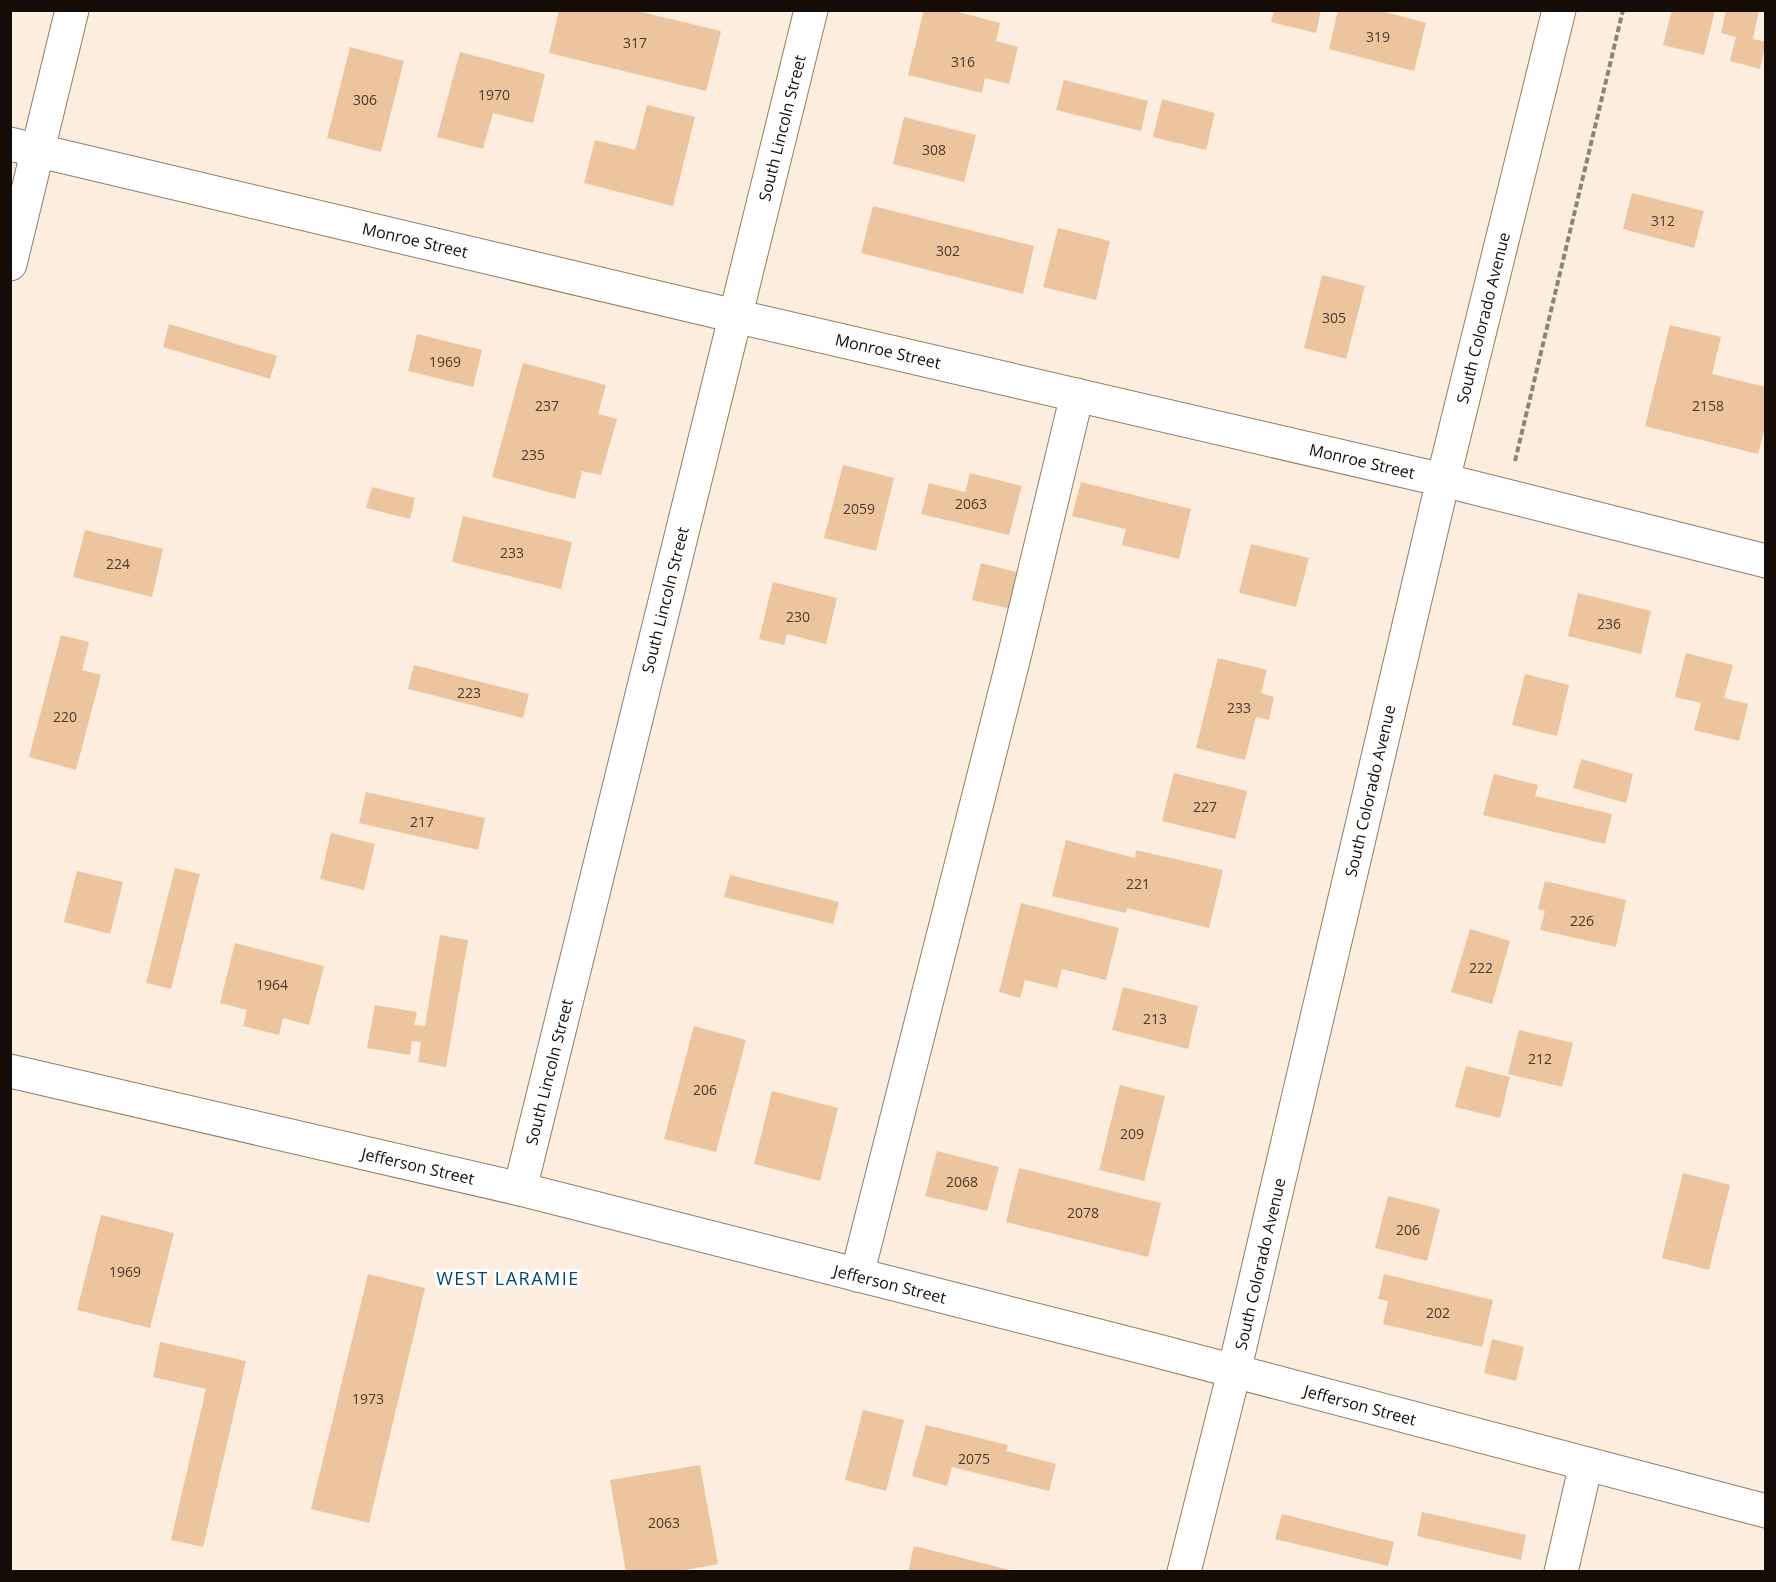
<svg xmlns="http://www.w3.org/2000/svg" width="1776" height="1582" font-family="'Open Sans',sans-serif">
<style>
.building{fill:#ecc59e}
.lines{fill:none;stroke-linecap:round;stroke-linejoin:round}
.minor-casing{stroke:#927c66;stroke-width:35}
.path{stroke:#8f8379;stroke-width:4;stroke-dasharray:6 3;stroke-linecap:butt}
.minor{stroke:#fff;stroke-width:33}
.labels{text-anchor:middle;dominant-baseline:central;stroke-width:6;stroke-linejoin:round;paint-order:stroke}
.number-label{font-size:14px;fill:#4a3a2b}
.street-label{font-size:16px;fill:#140c05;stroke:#fff}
.neighbourhood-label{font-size:18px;letter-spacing:1.5px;fill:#004674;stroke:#fff}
</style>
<rect width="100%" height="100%" fill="#fceddf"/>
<!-- building -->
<g class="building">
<path d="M559,10H633L721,31L706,91L549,53Z"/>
<path d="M924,10H951L1000,23L996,41L1018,47L1009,84L985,78L982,93L908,75Z"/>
<path d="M1274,10H1321L1316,33L1271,22Z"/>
<path d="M1338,10H1378L1426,23L1414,71L1329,49Z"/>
<path d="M1672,10H1715L1704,55L1663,45Z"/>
<path d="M1726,10H1759L1753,39L1766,42L1760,69L1730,61L1736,37L1721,33Z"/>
<path d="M350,47L404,61L381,152L327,138Z"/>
<path d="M460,52L545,74L533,123L493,113L483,149L437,137Z"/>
<path d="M1064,80L1148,101L1141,131L1056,110Z"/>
<path d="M1162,99L1215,113L1206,150L1153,137Z"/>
<path d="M647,105L695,117L673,206L584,183L595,140L635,150Z"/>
<path d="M904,117L976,135L964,182L893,164Z"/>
<path d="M1632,193L1704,211L1694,248L1623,229Z"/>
<path d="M873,206L1034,246L1023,294L861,253Z"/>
<path d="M1058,228L1110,241L1096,300L1043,287Z"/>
<path d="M1322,275L1365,286L1346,359L1304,348Z"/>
<path d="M169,324L277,356L270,379L163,347Z"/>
<path d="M1670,325L1721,337L1712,374L1766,387V423L1758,454L1645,426Z"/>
<path d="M417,334L482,350L473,387L408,371Z"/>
<path d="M523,363L606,385L598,414L617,419L601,475L582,471L575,499L492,477Z"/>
<path d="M843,465L894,478L876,551L824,538Z"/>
<path d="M970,473L1022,486L1009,535L921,514L929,483L965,492Z"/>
<path d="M1081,482L1191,509L1179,559L1122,545L1126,529L1072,516Z"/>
<path d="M372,487L415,498L410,519L366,508Z"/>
<path d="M463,516L572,542L561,589L452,562Z"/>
<path d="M85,530L163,549L152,597L73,577Z"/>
<path d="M1251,544L1309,558L1296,607L1239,593Z"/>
<path d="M981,563L1020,573L1011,609L972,600Z"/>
<path d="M773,582L837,598L826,644L787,634L784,645L759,639Z"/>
<path d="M1578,593L1651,611L1641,654L1568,636Z"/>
<path d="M61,635L89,642L82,670L101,675L76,770L29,757Z"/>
<path d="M1686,653L1733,665L1724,698L1748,704L1739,741L1694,730L1701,703L1675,697Z"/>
<path d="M1218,658L1267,670L1261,693L1274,697L1269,720L1256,717L1245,760L1196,748Z"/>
<path d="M414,665L529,694L523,718L408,689Z"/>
<path d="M1525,674L1569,685L1557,736L1512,725Z"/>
<path d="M1581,759L1633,774L1626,803L1573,788Z"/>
<path d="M1174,773L1247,791L1235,839L1162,821Z"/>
<path d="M1494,774L1538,785L1535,796L1612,814L1605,844L1483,815Z"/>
<path d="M366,792L485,818L478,850L359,823Z"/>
<path d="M331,833L375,844L364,890L320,879Z"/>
<path d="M1066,840L1135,858L1136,850L1223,870L1209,928L1127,908L1126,913L1052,896Z"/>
<path d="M175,868L200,874L171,989L146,983Z"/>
<path d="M77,871L123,882L110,934L64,922Z"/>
<path d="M730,875L839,902L833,924L724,897Z"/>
<path d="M1545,881L1626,900L1616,947L1540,930L1545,911L1538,909Z"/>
<path d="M1021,903L1119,928L1106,980L1062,969L1057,988L1025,980L1020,998L999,992Z"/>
<path d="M1470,929L1510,941L1492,1004L1451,992Z"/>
<path d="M440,935L468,940L446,1067L418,1062L421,1042L412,1041L410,1055L367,1048L375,1005L417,1012L414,1025L425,1026Z"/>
<path d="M235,943L324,966L309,1025L283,1018L279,1035L243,1026L247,1010L220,1003Z"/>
<path d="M1123,987L1198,1006L1188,1049L1112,1030Z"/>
<path d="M694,1026L746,1040L716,1152L664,1139Z"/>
<path d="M1519,1030L1573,1043L1562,1087L1508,1074Z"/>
<path d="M1466,1066L1510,1077L1500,1118L1455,1107Z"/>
<path d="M1120,1085L1165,1096L1144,1181L1099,1170Z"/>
<path d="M772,1091L838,1108L820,1181L754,1164Z"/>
<path d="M937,1151L999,1167L987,1211L925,1196Z"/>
<path d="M1019,1168L1161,1203L1148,1257L1006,1222Z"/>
<path d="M1683,1173L1730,1185L1709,1270L1662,1258Z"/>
<path d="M1388,1196L1440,1209L1427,1261L1375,1248Z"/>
<path d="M101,1215L174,1233L150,1328L77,1310Z"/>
<path d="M368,1274L425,1288L369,1523L311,1509Z"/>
<path d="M1384,1274L1493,1300L1482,1347L1383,1324L1388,1301L1378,1299Z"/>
<path d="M1492,1339L1524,1347L1516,1381L1484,1373Z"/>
<path d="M160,1342L246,1361L203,1547L171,1540L206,1389L153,1377Z"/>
<path d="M863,1410L904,1420L886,1491L845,1480Z"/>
<path d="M926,1425L1008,1445L1006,1451L1056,1464L1049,1491L952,1467L947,1486L912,1476Z"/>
<path d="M700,1465L718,1564L674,1572H626L610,1480Z"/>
<path d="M1422,1512L1526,1535L1521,1560L1417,1536Z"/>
<path d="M1282,1514L1394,1542L1388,1566L1275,1539Z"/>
<path d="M914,1546L1014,1571V1572H908Z"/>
</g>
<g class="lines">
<!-- minor casing -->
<g class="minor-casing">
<g id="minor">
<path d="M10,144L735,316L1443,480L1766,561"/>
<path d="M10,264L72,10"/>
<path d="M10,1071L520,1189L1154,1350L1766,1511"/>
<path d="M520,1189L811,10"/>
<path d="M857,1275L1014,657L1077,395"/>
<path d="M1184,1572L1234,1372L1443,480L1559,10"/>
<path d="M1561,1572L1586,1464"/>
</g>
</g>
<!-- path -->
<path class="path" d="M1515,461L1623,10"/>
<!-- minor -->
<use href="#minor" class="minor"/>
</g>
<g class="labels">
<!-- number labels -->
<g class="number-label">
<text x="1378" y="36">319</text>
<text x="635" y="42">317</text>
<text x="963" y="61">316</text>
<text x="494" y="94">1970</text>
<text x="365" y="99">306</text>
<text x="934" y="149">308</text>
<text x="1663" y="220">312</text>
<text x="948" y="250">302</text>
<text x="1334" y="317">305</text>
<text x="445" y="361">1969</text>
<text x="547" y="405">237</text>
<text x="1708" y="405">2158</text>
<text x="533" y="454">235</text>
<text x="971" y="503">2063</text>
<text x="859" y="508">2059</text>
<text x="512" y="552">233</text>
<text x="118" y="563">224</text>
<text x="798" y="616">230</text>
<text x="1609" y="623">236</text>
<text x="469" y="692">223</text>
<text x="1239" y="707">233</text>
<text x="65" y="716">220</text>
<text x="1205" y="806">227</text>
<text x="422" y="821">217</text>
<text x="1138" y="883">221</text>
<text x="1582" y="920">226</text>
<text x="1481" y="967">222</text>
<text x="272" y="984">1964</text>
<text x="1155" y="1018">213</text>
<text x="1540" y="1058">212</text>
<text x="705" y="1089">206</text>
<text x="1132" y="1133">209</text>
<text x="962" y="1181">2068</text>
<text x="1083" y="1212">2078</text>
<text x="1408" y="1229">206</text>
<text x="125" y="1271">1969</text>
<text x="1438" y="1312">202</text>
<text x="368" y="1398">1973</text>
<text x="974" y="1458">2075</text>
<text x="664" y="1522">2063</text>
</g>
<!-- street labels -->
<g class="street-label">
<text transform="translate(782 128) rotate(-76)">South Lincoln Street</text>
<text transform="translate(415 240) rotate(13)">Monroe Street</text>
<text transform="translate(1483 318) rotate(-76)">South Colorado Avenue</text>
<text transform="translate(888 351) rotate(13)">Monroe Street</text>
<text transform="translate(1362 461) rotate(13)">Monroe Street</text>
<text transform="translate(665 600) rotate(-76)">South Lincoln Street</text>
<text transform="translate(1370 791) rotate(-77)">South Colorado Avenue</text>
<text transform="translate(549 1072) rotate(-76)">South Lincoln Street</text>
<text transform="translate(418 1166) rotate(13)">Jefferson Street</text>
<text transform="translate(1260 1264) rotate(-77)">South Colorado Avenue</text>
<text transform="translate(890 1284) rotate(14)">Jefferson Street</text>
<text transform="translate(1360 1405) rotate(15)">Jefferson Street</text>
</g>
<!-- neighbourhood labels -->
<g class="neighbourhood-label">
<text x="508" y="1278">WEST LARAMIE</text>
</g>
</g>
<!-- border -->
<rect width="1776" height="1582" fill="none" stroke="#140c05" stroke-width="24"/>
</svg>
